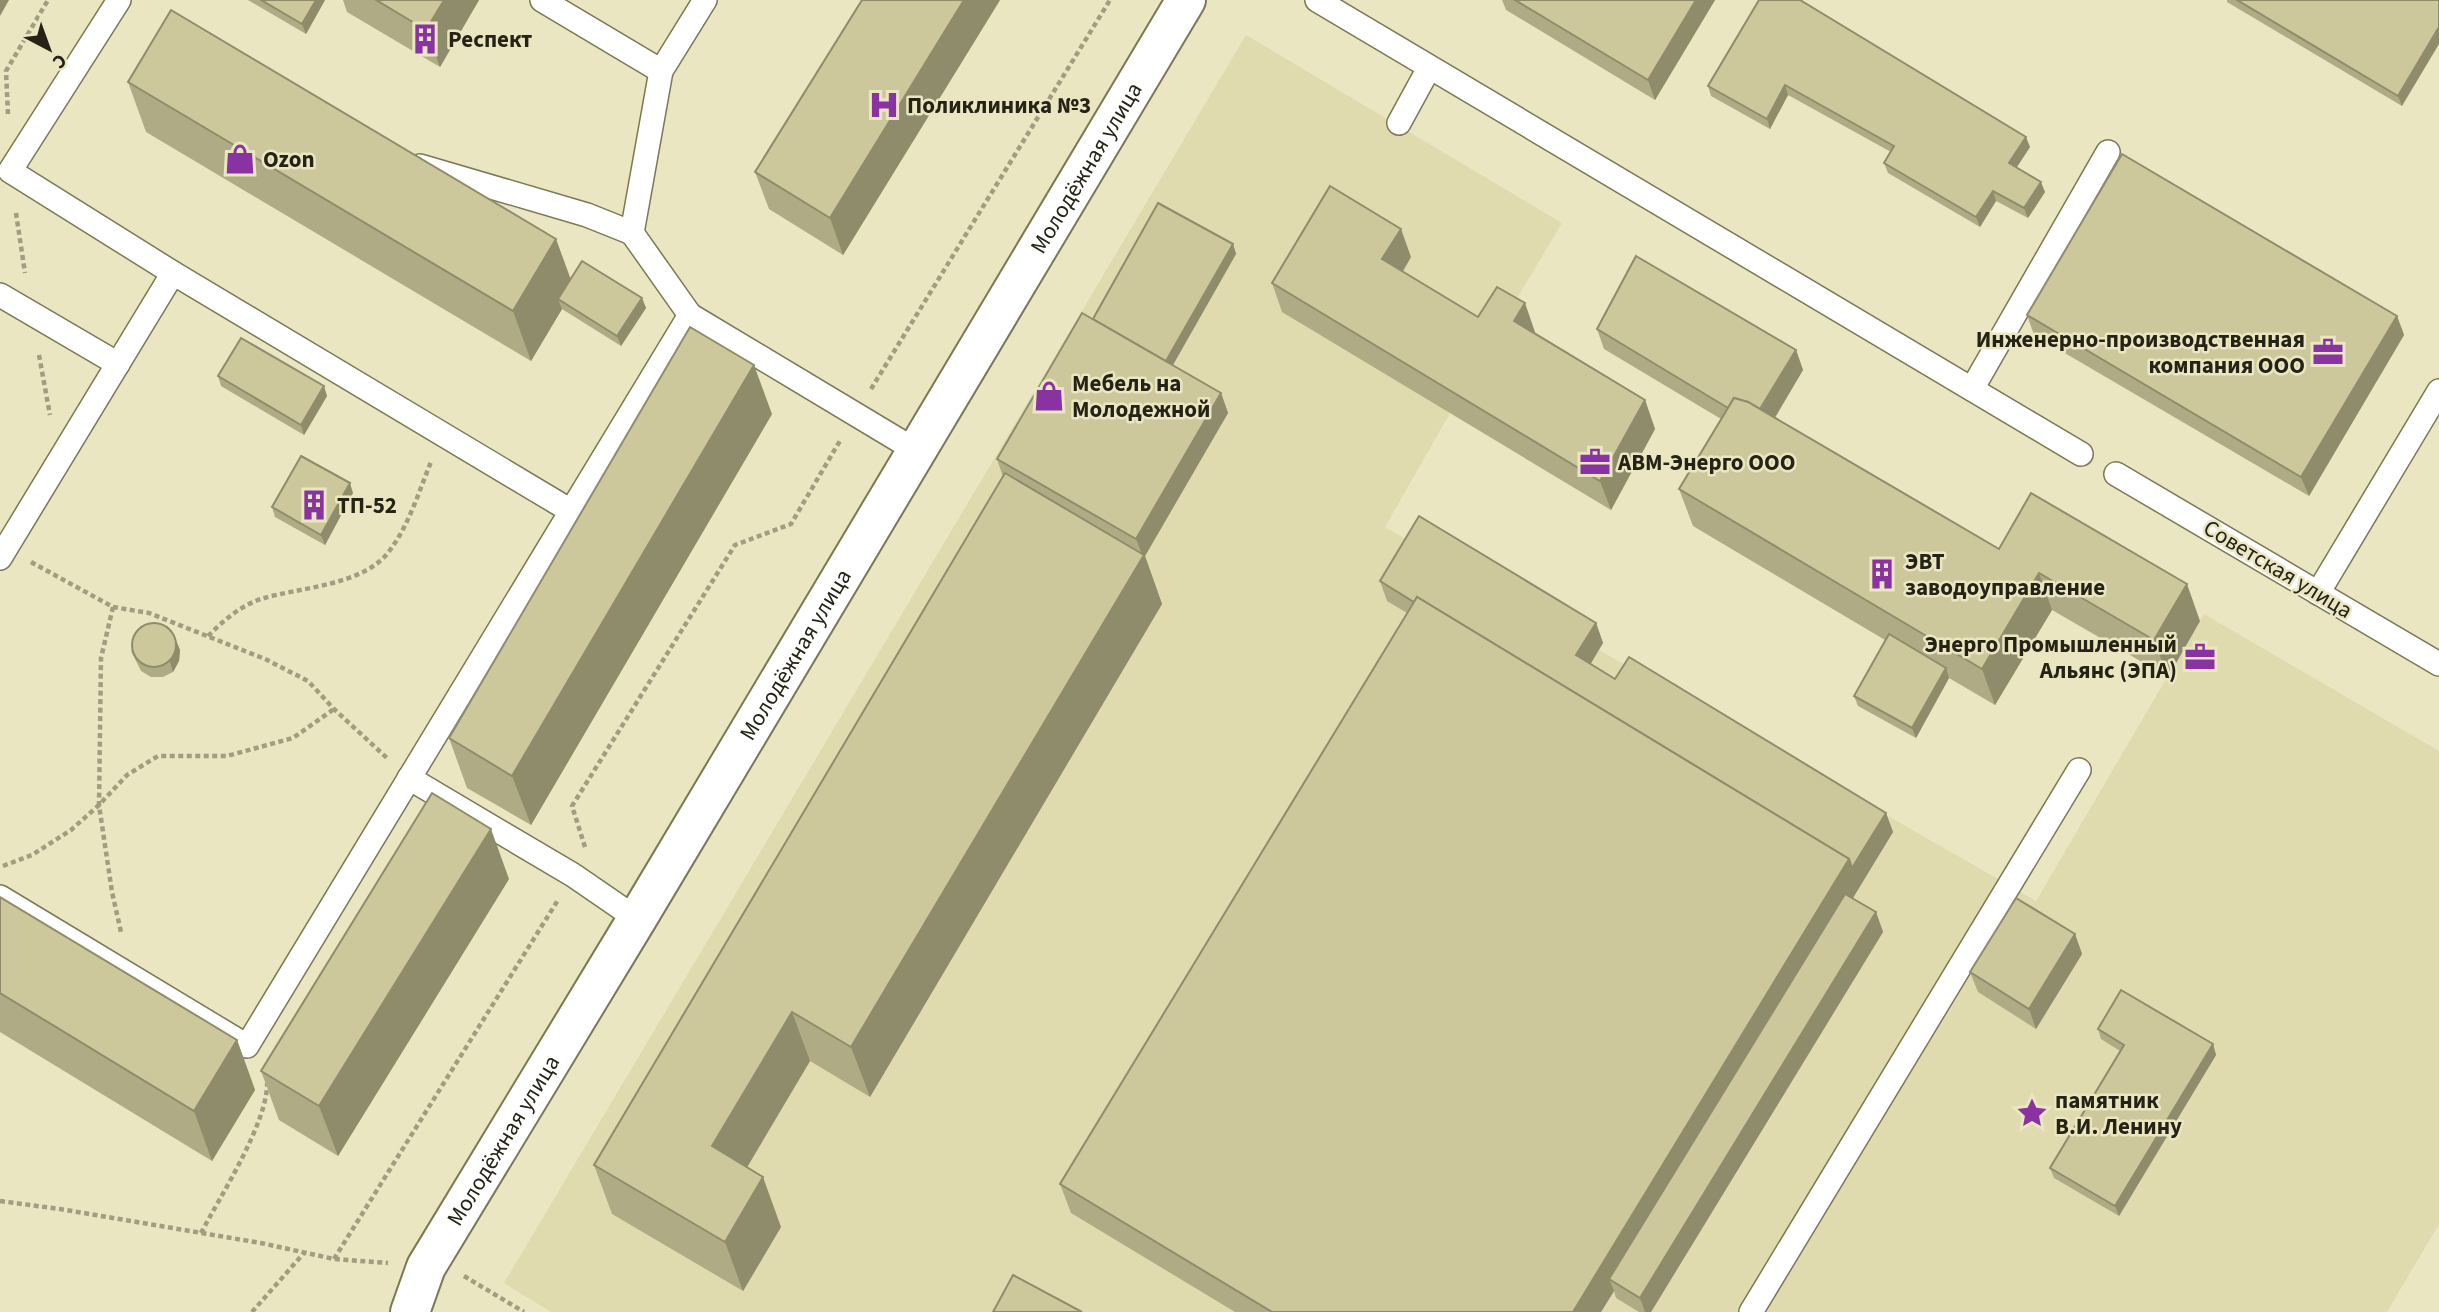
<svg xmlns="http://www.w3.org/2000/svg" width="2439" height="1312" font-family="'Source Sans 3',sans-serif">
<style>
.built{fill:#e0dbaf}
.lines{fill:none;stroke-linecap:round;stroke-linejoin:round}
.lane-casing{stroke:#7b7856;stroke-width:26}
.street-casing{stroke:#7b7856;stroke-width:42}
.path{stroke:#a09d81;stroke-width:4.5;stroke-dasharray:5 3.5;stroke-linecap:butt}
.lane{stroke:#fff;stroke-width:23}
.street{stroke:#fff;stroke-width:38}
.wall{fill:#afac85}
.shaded-wall{fill:#8f8c6c}
.building{fill:#ccc89b;stroke:#8f8c6c;stroke-width:2}
.labels{text-anchor:middle;dominant-baseline:central;stroke-width:5;stroke-linejoin:round;paint-order:stroke}
.poi-label{font-size:23px;font-weight:bold;fill:#242315;stroke:#eae6c1;text-anchor:start}
.street-label{font-size:23px;fill:#242315;stroke:#eae6c1}
</style>
<rect width="100%" height="100%" fill="#eae6c1"/>
<!-- built -->
<path class="built" d="M1246,35L1562,223L1489,345L1385,527L2036,901L2204,614L2439,751V1224L2387,1312H551L504,1283Z"/>
<g class="lines">
<!-- lane casing -->
<g class="lane-casing">
<g id="lane">
<path d="M119,0L10,171L173,273L571,511"/>
<path d="M542,0L661,71"/>
<path d="M1317,0L2081,454"/>
<path d="M1399,123L1429,68"/>
<path d="M420,166L587,215L632,233"/>
<path d="M0,295L118,364"/>
<path d="M690,315L632,233L661,71L705,0"/>
<path d="M1972,389L2108,152"/>
<path d="M2116,474L2439,664"/>
<path d="M0,558L173,273"/>
<path d="M2318,593L2439,391"/>
<path d="M409,778L573,875L637,919"/>
<path d="M0,897L247,1046L690,315L915,450"/>
<path d="M1751,1312L2079,770"/>
</g>
</g>
<!-- street casing -->
<g class="street-casing">
<g id="street">
<path id="s1" d="M410,1312L426,1267L637,919L1186,0"/>
</g>
</g>
<!-- path -->
<g class="path">
<path d="M8,114L6,71L48,0"/>
<path d="M16,213L25,273"/>
<path d="M39,355L50,415"/>
<path d="M871,389L1110,0"/>
<path d="M31,562L113,607L149,613L265,659L308,681L334,709L388,759"/>
<path d="M113,607L101,658L99,805L112,892L121,932"/>
<path d="M208,636C223,621 240,606 261,599C299,587 365,586 390,550C409,525 419,491 431,462"/>
<path d="M585,847L572,806L735,545L791,524L841,439"/>
<path d="M3,866L32,855L71,830L99,805L127,775L158,756H227L293,738L334,709"/>
<path d="M0,1201L60,1209L261,1243L334,1259L388,1263"/>
<path d="M201,1233C220,1197 268,1122 267,1083"/>
<path d="M334,1259L558,900"/>
<path d="M464,1276L524,1312"/>
<path d="M252,1312L304,1253"/>
</g>
<!-- lane -->
<use href="#lane" class="lane"/>
<!-- street -->
<use href="#street" class="street"/>
</g>
<!-- wall -->
<g class="wall">
<path d="M248,0H325L306,34Z"/>
<path d="M343,0H479L440,67L347,12Z"/>
<path d="M862,0H1000L843,255L769,209L755,172Z"/>
<path d="M1502,0H1715L1655,100L1506,10Z"/>
<path d="M1759,0L2030,147L2016,168L2045,192L2028,218L1996,201L1980,227L1888,173L1884,163L1891,152L1788,95L1770,129L1711,96L1708,86Z"/>
<path d="M2227,0H2439L2402,106L2227,2Z"/>
<path d="M128,82L571,279L642,298L646,308L621,346L562,309L531,361L146,132Z"/>
<path d="M1233,244L1236,254L1173,365L1221,393L1228,413L1145,556L1162,604L870,1097L810,1061L747,1167L781,1227L743,1291L612,1214L594,1165L1003,477L997,459L1092,319Z"/>
<path d="M1411,257L1403,272L1478,317L1535,332L1534,333L1645,400L1655,429L1611,510L1282,312L1272,283Z"/>
<path d="M2027,315L2397,316L2404,335L2309,496L2034,335Z"/>
<path d="M1597,329L1796,350L1803,370L1775,418L1999,549L2200,621L2168,677L2052,610L1995,705L1949,678L1916,738L1858,706L1854,696L1885,640L1693,526L1679,489L1721,419L1604,349Z"/>
<path d="M218,376L327,396L304,435L221,386Z"/>
<path d="M772,414L531,825L467,788L449,738Z"/>
<path d="M353,493L325,545L275,517L272,507Z"/>
<path d="M1380,581L1596,623L1603,643L1590,664L1615,679L1886,813L1893,832L1853,898L1876,912L1883,932L1651,1312H1639L1616,1298L1614,1291L1601,1312H1235L1071,1213L1060,1184L1407,613L1387,601Z"/>
<path d="M180,650L179,661L173,672L163,677H151L141,671L131,651Z"/>
<path d="M509,879L338,1156L279,1120L261,1071Z"/>
<path d="M0,897L237,1040L255,1090L212,1161L0,1032Z"/>
<path d="M2075,934L2082,954L2036,1029L1978,992L1970,972Z"/>
<path d="M2098,1029L2213,1044L2216,1055L2119,1216L2054,1178L2050,1168L2120,1051L2101,1039Z"/>
</g>
<!-- shaded-wall -->
<g class="shaded-wall">
<path d="M0,0H9L0,16Z"/>
<path d="M316,0H325L306,34L302,24Z"/>
<path d="M444,0H479L440,67L426,30Z"/>
<path d="M964,0H1000L843,255L830,218Z"/>
<path d="M1696,0H1715L1655,100L1648,80Z"/>
<path d="M2439,27V44L2402,106L2398,96Z"/>
<path d="M1785,85L1788,95L1770,129L1767,119Z"/>
<path d="M2026,137L2030,147L2013,173L2009,163Z"/>
<path d="M2041,182L2045,192L2028,218L2024,208Z"/>
<path d="M1993,191L1996,201L1980,227L1976,217Z"/>
<path d="M1401,229L1411,257L1392,288L1382,259Z"/>
<path d="M556,239L574,288L558,299L562,309L531,361L513,311Z"/>
<path d="M1233,244L1236,254L1166,377L1162,367Z"/>
<path d="M642,298L646,308L621,346L617,336Z"/>
<path d="M1525,303L1535,332L1525,350L1514,321Z"/>
<path d="M2397,316L2404,335L2309,496L2301,477Z"/>
<path d="M1796,350L1803,370L1762,439L1755,419Z"/>
<path d="M754,365L772,414L531,825L512,776Z"/>
<path d="M324,386L327,396L304,435L301,425Z"/>
<path d="M1221,393L1228,413L1145,556L1162,604L870,1097L851,1047L1143,557L1136,539Z"/>
<path d="M1645,400L1655,429L1611,510L1600,481Z"/>
<path d="M350,483L353,493L325,545L321,535Z"/>
<path d="M2039,573L2052,610L1995,705L1982,669Z"/>
<path d="M2187,584L2200,621L2168,677L2154,640Z"/>
<path d="M1596,623L1603,643L1584,675L1576,655Z"/>
<path d="M176,640L180,650L179,661L173,672L170,662Z"/>
<path d="M1946,668L1949,678L1916,738L1912,728Z"/>
<path d="M1886,813L1893,832L1618,1284L1609,1279L1614,1291L1601,1312H1573L1849,859Z"/>
<path d="M491,829L509,879L338,1156L319,1106Z"/>
<path d="M1876,912L1883,932L1651,1312H1645L1640,1298Z"/>
<path d="M2075,934L2082,954L2036,1029L2029,1009Z"/>
<path d="M792,1012L810,1061L730,1196L712,1146Z"/>
<path d="M237,1040L255,1090L212,1161L194,1111Z"/>
<path d="M2213,1044L2216,1055L2119,1216L2115,1206Z"/>
<path d="M763,1177L781,1227L743,1291L725,1242Z"/>
</g>
<!-- building -->
<g class="building">
<path d="M261,0H316L302,24Z"/>
<path d="M376,0H444L426,30Z"/>
<path d="M862,0H964L830,218L755,172Z"/>
<path d="M1515,0H1696L1648,80Z"/>
<path d="M1759,0H1800L2026,137L2009,163L2041,182L2024,208L1993,191L1976,217L1884,163L1894,146L1785,85L1767,119L1708,86Z"/>
<path d="M2237,0H2439V27L2398,96Z"/>
<path d="M171,10L556,239L513,311L128,82Z"/>
<path d="M2122,154L2397,316L2301,477L2027,315Z"/>
<path d="M1330,186L1401,229L1382,259L1478,317L1497,287L1525,303L1514,321L1645,400L1600,481L1272,283Z"/>
<path d="M1158,203L1233,244L1166,361L1093,319Z"/>
<path d="M1636,256L1796,350L1760,409L1748,402L1734,398L1728,408L1597,329Z"/>
<path d="M582,261L642,298L617,336L558,299Z"/>
<path d="M1082,313L1221,393L1136,539L997,459Z"/>
<path d="M690,327L754,365L512,776L449,738Z"/>
<path d="M241,338L324,386L301,425L218,376Z"/>
<path d="M1734,398L1748,402L1999,549L2031,493L2187,584L2154,640L2039,573L1982,669L1679,489Z"/>
<path d="M301,456L350,483L321,535L272,507Z"/>
<path d="M1005,473L1144,555L851,1047L792,1012L712,1146L763,1177L725,1242L594,1165Z"/>
<path d="M1419,516L1596,623L1576,655L1615,679L1629,657L1886,813L1852,868L1849,859L1417,597L1414,602L1380,581Z"/>
<path d="M1417,597L1849,859L1573,1312H1272L1060,1184Z"/>
<circle cx="154" cy="645" r="22"/>
<path d="M1889,634L1946,668L1912,728L1854,696Z"/>
<path d="M432,793L491,829L319,1106L261,1071Z"/>
<path d="M1845,894L1876,912L1640,1298L1609,1279Z"/>
<path d="M0,897L237,1040L194,1111L0,993Z"/>
<path d="M2016,898L2075,934L2029,1009L1970,972Z"/>
<path d="M2121,990L2213,1044L2115,1206L2050,1168L2124,1045L2098,1029Z"/>
<path d="M1013,1275L1082,1312H993Z"/>
</g>
<!-- icons -->
<defs>
<g id="building-bare" transform="scale(2.415)"><path d="M-4-6H4V6H1V3H-1V6H-4ZM-2.5-4.3h1.7v1.8h-1.7ZM.8-4.3h1.7v1.8H.8ZM-2.5-1h1.7V.8h-1.7ZM.8-1h1.7V.8H.8Z" fill="#8833a1" stroke="#eae6c1" stroke-width="2.5" paint-order="stroke"/></g>
<g id="hospital-bare" transform="scale(2.415)"><path d="M-5-5h3v3.5h4V-5h3V5h-3V1.5h-4V5h-3Z" fill="#8833a1" stroke="#eae6c1" stroke-width="2.5" paint-order="stroke"/></g>
<g id="shop-bare" transform="scale(2.415)"><path d="M-5-2.5h2.3a2.7 3.5 0 0 1 5.4 0H5L5.5 6h-11ZM-1.5-2.5h3a1.5 2.3 0 0 0-3 0Z" fill="#8833a1" stroke="#eae6c1" stroke-width="2.5" paint-order="stroke"/></g>
<g id="office-bare" transform="scale(2.415)"><path d="M-6-3h4V-5.5h4V-3h4V5H-6ZM-1-4.5V-3h2v-1.5ZM-6 0V1H6V0Z" fill="#8833a1" stroke="#eae6c1" stroke-width="2.5" paint-order="stroke"/></g>
<g id="sight-bare" transform="scale(2.415)"><path d="M0-6L1.8-2.2L6-1.7L2.9 1.2L3.7 5.4L0 3.3L-3.7 5.4L-2.9 1.2L-6-1.7L-1.8-2.2Z" fill="#8833a1" stroke="#eae6c1" stroke-width="2.5" paint-order="stroke"/></g>
</defs>
<g fill-rule="evenodd">
<use href="#building-bare" x="425" y="39"/>
<use href="#hospital-bare" x="884" y="105"/>
<use href="#shop-bare" x="240" y="159"/>
<use href="#office-bare" x="2328" y="352"/>
<use href="#shop-bare" x="1049" y="396"/>
<use href="#office-bare" x="1595" y="462"/>
<use href="#building-bare" x="314" y="505"/>
<use href="#building-bare" x="1882" y="574"/>
<use href="#office-bare" x="2200" y="657"/>
<use href="#sight-bare" x="2032" y="1113"/>
</g>
<g class="labels">
<!-- poi labels -->
<g class="poi-label">
<text x="448" y="39">Респект</text>
<text x="907" y="105">Поликлиника №3</text>
<text x="263" y="159">Ozon</text>
<text x="2305" y="339" text-anchor="end">Инженерно-производственная<tspan x="2305" dy="26">компания ООО</tspan></text>
<text x="1072" y="383">Мебель на<tspan x="1072" dy="26">Молодежной</tspan></text>
<text x="1618" y="462">АВМ-Энерго ООО</text>
<text x="337" y="505">ТП-52</text>
<text x="1905" y="561">ЭВТ<tspan x="1905" dy="26">заводоуправление</tspan></text>
<text x="2177" y="644" text-anchor="end">Энерго Промышленный<tspan x="2177" dy="26">Альянс (ЭПА)</tspan></text>
<text x="2055" y="1100">памятник<tspan x="2055" dy="26">В.И. Ленину</tspan></text>
</g>
<!-- street labels -->
<g class="street-label">
<text stroke="none"><textPath href="#s1" startOffset="1330">Молодёжная улица</textPath></text>
<text transform="translate(2278 569) rotate(31)">Советская улица</text>
<text stroke="none"><textPath href="#s1" startOffset="763">Молодёжная улица</textPath></text>
<text stroke="none"><textPath href="#s1" startOffset="196">Молодёжная улица</textPath></text>
</g>
</g>
<!-- north arrow -->
<g transform="translate(49 49) rotate(139)" stroke="#eae6c1" stroke-width="5" paint-order="stroke">
<path d="M0-5L12 26L0 18L-12 26Z" fill="#242315"/>
<text y="-10" font-size="19" font-weight="bold" text-anchor="middle" fill="#242315">С</text>
</g>
</svg>
